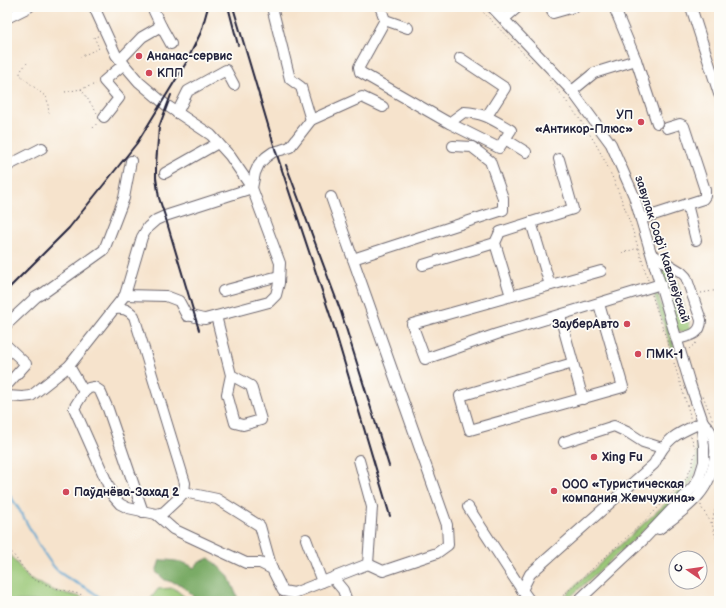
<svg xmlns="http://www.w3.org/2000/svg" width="726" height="608" font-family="'Balsamiq Sans',sans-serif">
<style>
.green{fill:#98c674;stroke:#5d7458}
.forest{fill:#7aab66;stroke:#4e6650}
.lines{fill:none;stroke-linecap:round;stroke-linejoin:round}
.stream{stroke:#58a3d0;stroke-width:2}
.minor-casing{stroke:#6c666e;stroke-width:12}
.path{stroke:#6c666e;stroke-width:1;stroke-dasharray:1 3;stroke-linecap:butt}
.minor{stroke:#fff;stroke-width:10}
.rail{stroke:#22223b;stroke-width:2}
.poi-dot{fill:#d1495b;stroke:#fdfcf7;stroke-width:1.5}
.labels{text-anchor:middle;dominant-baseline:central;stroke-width:3.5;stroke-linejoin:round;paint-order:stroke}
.poi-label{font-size:12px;font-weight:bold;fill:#22223b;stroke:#fdfcf7;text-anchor:start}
.street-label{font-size:12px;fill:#22223b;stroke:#fdfcf7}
</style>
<rect width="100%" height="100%" fill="#fdfcf7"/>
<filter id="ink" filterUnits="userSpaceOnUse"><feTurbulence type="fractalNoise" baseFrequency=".025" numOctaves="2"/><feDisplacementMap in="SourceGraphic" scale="8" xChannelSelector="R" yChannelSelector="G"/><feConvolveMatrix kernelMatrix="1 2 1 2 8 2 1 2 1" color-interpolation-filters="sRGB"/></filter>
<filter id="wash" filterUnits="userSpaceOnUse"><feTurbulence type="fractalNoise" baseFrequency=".012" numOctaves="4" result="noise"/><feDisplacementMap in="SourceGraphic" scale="16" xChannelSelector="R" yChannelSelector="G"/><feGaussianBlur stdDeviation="0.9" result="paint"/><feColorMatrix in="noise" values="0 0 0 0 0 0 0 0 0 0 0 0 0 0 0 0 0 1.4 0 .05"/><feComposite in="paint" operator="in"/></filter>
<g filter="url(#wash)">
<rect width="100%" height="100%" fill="#f6e3cc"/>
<!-- green -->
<g class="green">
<path d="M661,268L677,279L691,330L685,332L677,331Z"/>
<path d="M654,294L658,295L676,352L674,356Z"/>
<path d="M695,430H696C704,442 699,468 692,480C684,494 670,504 659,516C629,545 597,572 566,601H559L663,506L689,479L697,457V439Z"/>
<path d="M7,551L29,579L55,591L81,597L84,601H7Z"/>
<path d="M174,588L186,598V601H149L158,589Z"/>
</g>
<!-- forest -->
<path class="forest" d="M209,558L228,575L239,601H195L194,597L182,585L165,580L156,572L160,560C171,560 185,561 194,568L198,563Z"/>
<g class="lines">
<!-- stream -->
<path class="stream" d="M7,492C26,515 35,545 55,568C68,583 90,585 103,601"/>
</g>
</g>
<g filter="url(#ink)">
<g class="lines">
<!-- minor casing -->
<g class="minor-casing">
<g id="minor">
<path d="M94,7L116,55L139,82L166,105L211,135L230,156L252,188L280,263L279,283L276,295L269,302L205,319C198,319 194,315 187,316L179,301L166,296L125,295"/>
<path d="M152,7L161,26"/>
<path d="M272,7L290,79L301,87L311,120"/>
<path d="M492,7L572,91L611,144L634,196L689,381L703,422L702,430L704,446V462L699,478L694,486L643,540L578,601"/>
<path d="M551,7L553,13L574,7"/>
<path d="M614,7L636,60L657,123"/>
<path d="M691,7L719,94"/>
<path d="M381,9L385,20L408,28"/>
<path d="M7,18L29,7"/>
<path d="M504,19L518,7"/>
<path d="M385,20L359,67L360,72L449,123L464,112C485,113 493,120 511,130L499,148L449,123"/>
<path d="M460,58L505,88L487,116"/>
<path d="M120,60L142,37L161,26L171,44"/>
<path d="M572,91L594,73L636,60"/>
<path d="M177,113L188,91L226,70L234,85"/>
<path d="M104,117L119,98L104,81L124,64"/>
<path d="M505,139L526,152"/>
<path d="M7,166L42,148"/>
<path d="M165,173L218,143"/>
<path d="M252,188L255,173L259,164L266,157L273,152L281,150L290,147L311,120L362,97L383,107"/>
<path d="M331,197L447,525L448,545L437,553L383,571L368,564"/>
<path d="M687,204L696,240"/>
<path d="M641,219L703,199L705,196V190L684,126L680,124L667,128"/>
<path d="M531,222L550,285"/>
<path d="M653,255L681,272L686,277L701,320C701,335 689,336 677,339"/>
<path d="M353,259L503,210V198L490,161L472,147L453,146"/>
<path d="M423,265L495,243"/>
<path d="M601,271L412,324L425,359L497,334L661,284"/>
<path d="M223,291L279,276"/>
<path d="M511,296L495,243L500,232L573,209L559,159"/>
<path d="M216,316L231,375L227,394L235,423L243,425L261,420L251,386L231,375"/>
<path d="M560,316L583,399"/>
<path d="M7,324L36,297L45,292L104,250L124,198L131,161"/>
<path d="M7,346L26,364L7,385"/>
<path d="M573,363L460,396L470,430L623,387L599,304"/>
<path d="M69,366L84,392L74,408L113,496L120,504L128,508L156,514L164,512L179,498L184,492L185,483L134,316C128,309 123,308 114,309"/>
<path d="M84,392L89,388L94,387L100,391L108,409L143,512"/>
<path d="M7,396L22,397L31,396L69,366L125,295L142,237L148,227L156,220L165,216L252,188"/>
<path d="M564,442L614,426L629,433L643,442L662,448"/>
<path d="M184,492L217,499L260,526L272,569"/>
<path d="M468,507L522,590"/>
<path d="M156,514L173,529L246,563H260L272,569L283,591L294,593L368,564L372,507L359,460"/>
<path d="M659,529C686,509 712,492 715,455C716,441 713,432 703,422"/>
<path d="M306,539L322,582"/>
<path d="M333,578L343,590L347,601"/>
<path d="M530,601L522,590L530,574L654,464C667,437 676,434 703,422"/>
</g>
</g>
<!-- path -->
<g class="path">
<path d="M478,7L533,63"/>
<path d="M80,57L99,48L94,37L98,36"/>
<path d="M27,63C25,66 20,70 20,74C20,76 43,94 47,98L49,113"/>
<path d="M547,77C564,98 580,118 594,141C619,184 634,233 648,280"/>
<path d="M81,89L97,113"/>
<path d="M65,92L81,89L96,84"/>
<path d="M93,128L98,122"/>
<path d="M622,253L638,248"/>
<path d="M701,293L719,290"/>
<path d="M652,295L672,356"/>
<path d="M689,349L697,342"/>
<path d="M674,363L690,415V419"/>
<path d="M703,396L713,421"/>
<path d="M691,436L695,448"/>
<path d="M701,505V507L712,524L719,548"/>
<path d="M712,523L719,492"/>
<path d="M7,546L26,572L34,580L55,588L83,595L88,601"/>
<path d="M145,601H146"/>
<path d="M557,601L651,515L686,479L692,466L695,453"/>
</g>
<!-- minor -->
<use href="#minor" class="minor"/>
<!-- rail -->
<g class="rail">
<path d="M233,7L276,152L333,324L390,516"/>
<path d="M229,10L238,45"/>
<path d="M171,95L159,127L156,164V178L159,198L165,216L199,330"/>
<path d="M286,165L341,312L389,466"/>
<path d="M7,290L69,228L137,143L186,63L201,32L208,7"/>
</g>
</g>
</g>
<!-- markers -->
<g class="poi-dot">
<circle cx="139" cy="56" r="4"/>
<circle cx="149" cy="73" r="4"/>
<circle cx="641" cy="122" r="4"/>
<circle cx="627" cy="324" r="4"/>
<circle cx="638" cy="354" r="4"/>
<circle cx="594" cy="457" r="4"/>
<circle cx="554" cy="491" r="4"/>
<circle cx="66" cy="492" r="4"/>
</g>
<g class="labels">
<!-- poi labels -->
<g class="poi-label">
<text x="147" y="56">Ананас-сервис</text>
<text x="157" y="73">КПП</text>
<text x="633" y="115" text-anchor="end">УП<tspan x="633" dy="14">«Антикор-Плюс»</tspan></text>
<text x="619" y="324" text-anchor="end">ЗауберАвто</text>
<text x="646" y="354">ПМК-1</text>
<text x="602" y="457">Xing Fu</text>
<text x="562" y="484">ООО «Туристическая<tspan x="562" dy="14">компания Жемчужина»</tspan></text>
<text x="74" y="492">Паўднёва-Захад 2</text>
</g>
<!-- street labels -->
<g class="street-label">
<text transform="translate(662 249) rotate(72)">завулак Софʼі Кавалеўскай</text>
</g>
</g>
<!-- margin -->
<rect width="726" height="608" fill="none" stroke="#fdfcf7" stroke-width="24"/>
<!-- north arrow -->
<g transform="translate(688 570) rotate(283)"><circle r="19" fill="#fdfcf7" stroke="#a5a5ac"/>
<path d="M0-3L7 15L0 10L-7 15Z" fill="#d1495b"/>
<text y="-6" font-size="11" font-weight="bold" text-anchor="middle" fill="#22223b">С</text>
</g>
</svg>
